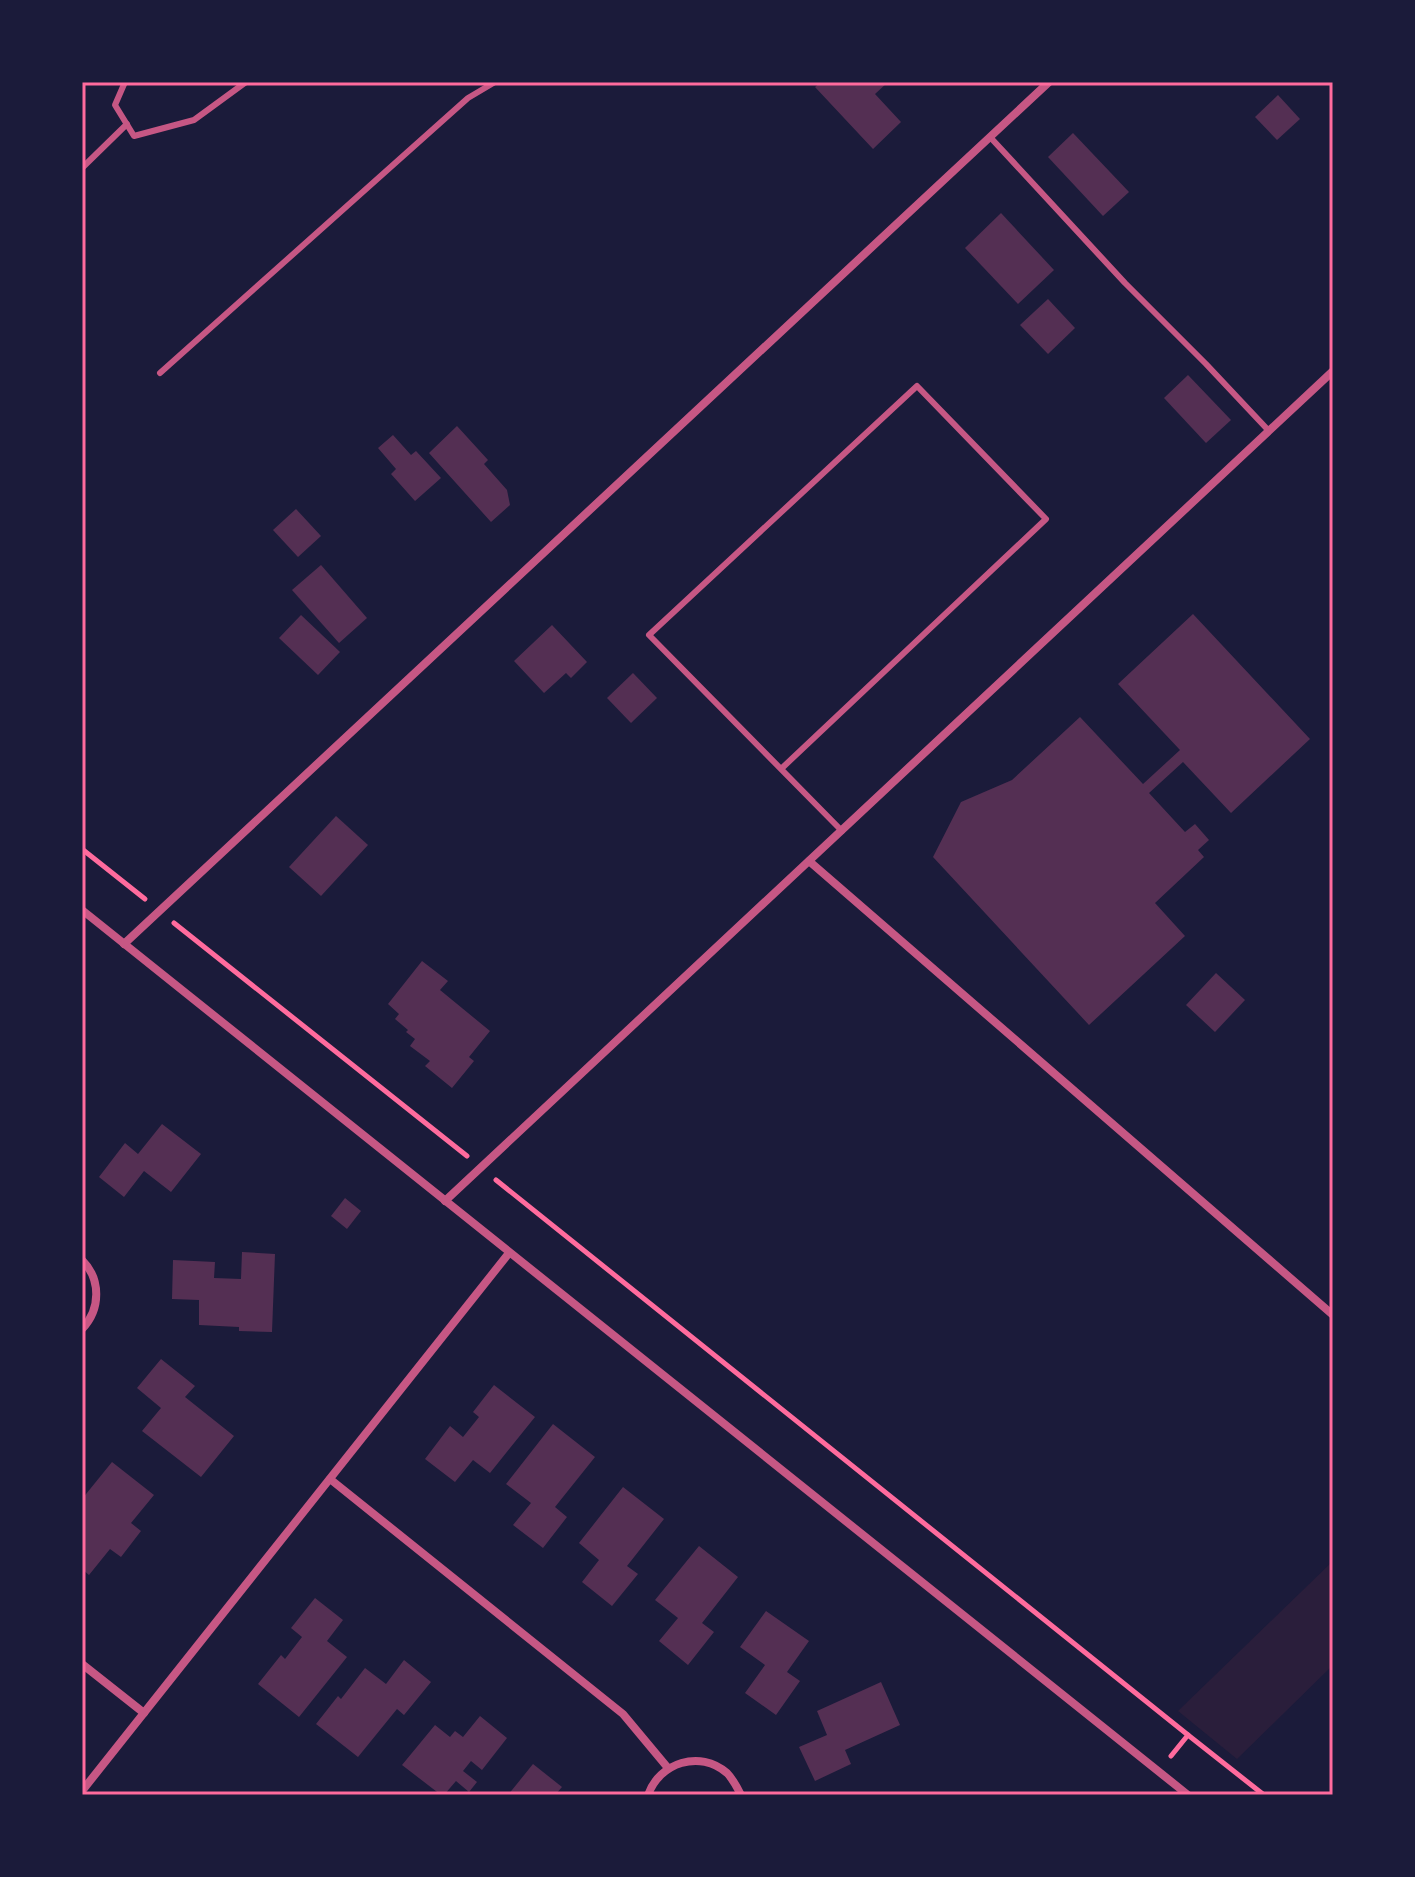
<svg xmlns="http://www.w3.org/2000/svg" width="1415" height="1877" font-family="Bitter,serif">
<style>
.green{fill:#2a1e3b}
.building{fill:#542f53}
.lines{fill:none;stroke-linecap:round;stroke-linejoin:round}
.path{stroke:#ff6b9d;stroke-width:5}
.service{stroke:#c65784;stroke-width:6}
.minor{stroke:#c65784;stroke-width:8}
.neatline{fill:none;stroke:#ff6b9d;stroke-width:3}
</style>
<rect width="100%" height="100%" fill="#1b1b3a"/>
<!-- green -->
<path class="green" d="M1333,1561V1665L1237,1759L1178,1711Z"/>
<!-- building -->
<g class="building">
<path d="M821,82H888L875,94L901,122L873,149L815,87Z"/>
<path d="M1278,95L1300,119L1277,140L1255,117Z"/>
<path d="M1073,133L1129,192L1103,216L1048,157Z"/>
<path d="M1001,213L1054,270L1018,304L965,248Z"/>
<path d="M1048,299L1075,328L1048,354L1020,325Z"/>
<path d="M1188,375L1231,420L1206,443L1164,398Z"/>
<path d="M457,426L488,460L484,464L507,490L510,505L491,522L429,453Z"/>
<path d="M393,435L411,455L416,451L441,478L415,501L391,474L396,469L378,448Z"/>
<path d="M296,509L321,536L298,557L273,530Z"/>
<path d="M321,565L367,618L339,643L292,590Z"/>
<path d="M1193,614L1310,739L1231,813L1183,762L1149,793L1185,832L1195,824L1209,840L1198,850L1204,857L1155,903L1185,936L1089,1025L933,857L961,802L1012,780L1080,717L1143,784L1180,750L1118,684Z"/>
<path d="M301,615L340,652L318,675L279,638Z"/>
<path d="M552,625L587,662L571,678L566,673L544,693L514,661Z"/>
<path d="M633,673L657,698L631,723L607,698Z"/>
<path d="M336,816L368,845L321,896L289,867Z"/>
<path d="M422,961L448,981L440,990L490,1031L469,1057L474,1061L452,1088L425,1066L430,1061L410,1046L415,1039L406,1032L408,1030L395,1019L399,1014L388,1004Z"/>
<path d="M1216,973L1245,1000L1215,1032L1186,1005Z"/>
<path d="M162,1124L201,1154L171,1192L144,1171L124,1197L99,1177L125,1143L138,1154Z"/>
<path d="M345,1198L361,1211L347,1229L331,1216Z"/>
<path d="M242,1252L275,1254L272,1332L239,1331V1327L199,1325V1300L172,1299L173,1260L215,1262L214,1278L241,1279Z"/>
<path d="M161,1359L195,1386L185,1397L234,1436L201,1477L142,1431L161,1408L137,1388Z"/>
<path d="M494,1385L535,1417L490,1473L473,1460L455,1482L425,1459L450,1426L463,1437L479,1417L473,1412Z"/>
<path d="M553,1424L595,1457L555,1507L567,1517L543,1548L513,1525L531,1503L506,1484Z"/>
<path d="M112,1462L154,1495L131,1523L141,1531L121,1557L110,1549L89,1575L82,1569V1499Z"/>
<path d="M623,1487L664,1519L627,1566L638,1574L612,1606L582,1582L599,1560L579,1543Z"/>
<path d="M699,1546L738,1577L702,1623L714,1632L688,1665L659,1641L678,1618L655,1600Z"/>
<path d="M315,1598L343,1620L327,1641L347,1657L299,1717L258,1684L281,1655L285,1659L302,1637L291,1628Z"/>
<path d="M766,1611L809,1641L787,1672L800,1681L776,1715L745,1693L765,1665L740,1647Z"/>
<path d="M404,1660L431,1682L404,1715L397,1709L358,1757L316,1724L338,1696L341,1699L365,1668L386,1684Z"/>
<path d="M881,1682L900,1725L845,1750L851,1764L815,1781L799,1747L827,1735L817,1711Z"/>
<path d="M480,1716L507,1738L482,1770L471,1761L463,1771L477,1782L469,1792L456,1781L444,1795H441L402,1765L435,1725L450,1737L455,1731L463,1737Z"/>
<path d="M533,1764L562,1787L555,1795H508Z"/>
</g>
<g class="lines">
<!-- path -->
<g class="path">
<path d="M82,849L145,899"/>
<path d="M174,923L467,1156"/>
<path d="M496,1180L1188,1735"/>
<path d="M1171,1756L1188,1735L1264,1795"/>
</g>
<!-- service -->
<g class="service">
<path d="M125,82L115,105L134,136L194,120L246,82"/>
<path d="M990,137L1125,283L1206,364L1269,431"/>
<path d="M82,168L127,124"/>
<path d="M160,373L468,98L495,82"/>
<path d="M781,769L1046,519L917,386L649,635L842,831"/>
</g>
<!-- minor -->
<g class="minor">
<path d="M809,861L1333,1315"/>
<path d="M82,910L1188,1795"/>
<path d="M124,944L1049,82"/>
<path d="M445,1201L1333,371"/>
<path d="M82,1260C101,1279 101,1309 82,1329"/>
<path d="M330,1479L623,1714L668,1768"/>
<path d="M82,1664L144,1713"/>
<path d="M82,1791L509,1253"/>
<path d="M648,1795C659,1763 700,1749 727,1773C733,1779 737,1787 741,1795"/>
</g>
</g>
<!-- border -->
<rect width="1415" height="1877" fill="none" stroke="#1b1b3a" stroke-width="168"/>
<rect x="84" y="84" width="1247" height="1709" class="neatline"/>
</svg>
